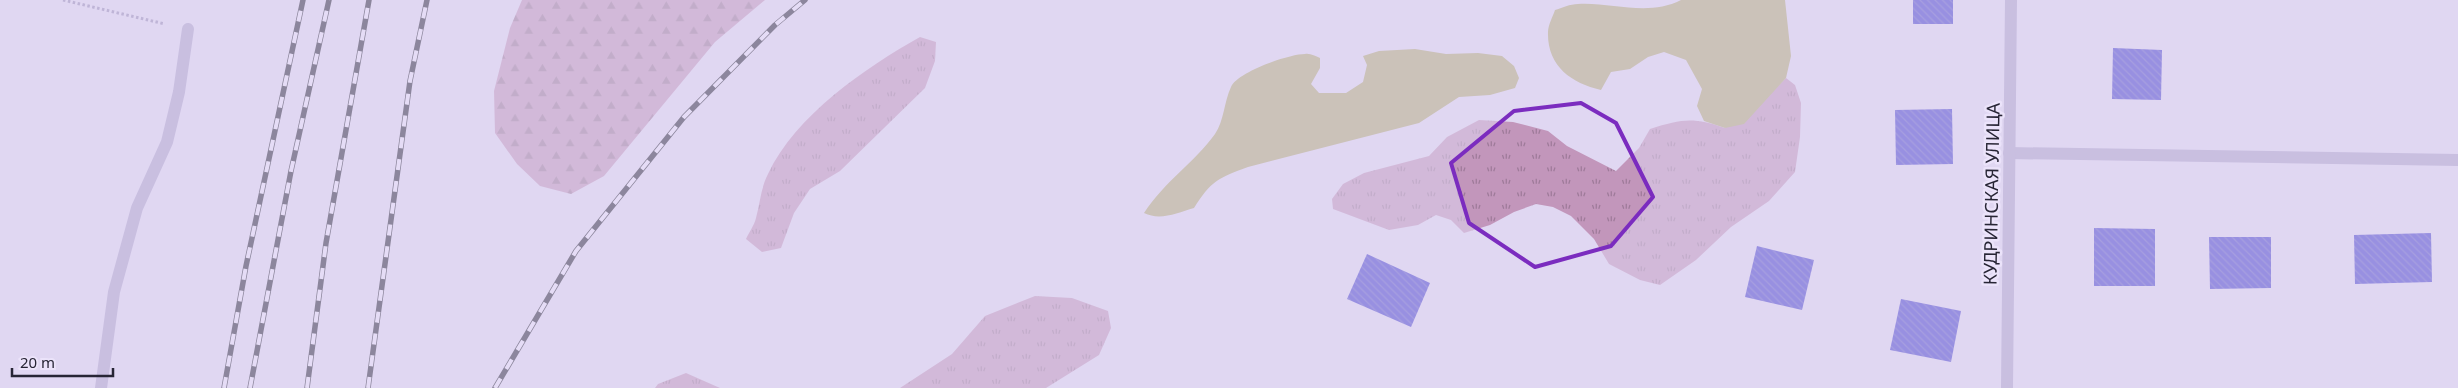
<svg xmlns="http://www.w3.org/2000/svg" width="2458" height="388" font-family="'Noto Sans',sans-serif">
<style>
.grass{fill:url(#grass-tufts)}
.forest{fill:url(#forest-firs)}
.water{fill:#b1a874}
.building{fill:url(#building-back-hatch)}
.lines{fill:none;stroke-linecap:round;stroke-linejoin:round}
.path{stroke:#978cb6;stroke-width:3;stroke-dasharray:2.5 2.5;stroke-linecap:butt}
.lane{stroke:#ada2cb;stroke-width:12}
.street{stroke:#ada2cb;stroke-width:12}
.rail-casing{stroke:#272535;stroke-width:5.5}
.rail{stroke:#ebe3fa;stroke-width:4;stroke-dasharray:11;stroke-linecap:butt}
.marked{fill:none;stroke:#7b2cbf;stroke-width:4;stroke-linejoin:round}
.labels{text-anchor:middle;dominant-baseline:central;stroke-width:5;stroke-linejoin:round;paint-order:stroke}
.street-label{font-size:18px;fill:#272535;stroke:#ebe3fa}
</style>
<defs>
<pattern id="grass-tufts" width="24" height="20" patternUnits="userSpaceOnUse" patternTransform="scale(1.25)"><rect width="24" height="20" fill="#c296bb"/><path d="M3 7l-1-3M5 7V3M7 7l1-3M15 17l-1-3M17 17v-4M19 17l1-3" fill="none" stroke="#9e7a99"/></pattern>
<pattern id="forest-firs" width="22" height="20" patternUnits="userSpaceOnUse" patternTransform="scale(1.25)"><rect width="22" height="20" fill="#c296bb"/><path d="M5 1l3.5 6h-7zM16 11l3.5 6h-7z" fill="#9e7a99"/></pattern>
<pattern id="building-back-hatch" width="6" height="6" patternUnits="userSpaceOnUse" patternTransform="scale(1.25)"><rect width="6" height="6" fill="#423acd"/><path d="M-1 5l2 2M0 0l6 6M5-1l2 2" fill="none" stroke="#615bca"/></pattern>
</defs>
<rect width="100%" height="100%" fill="#e0d7f2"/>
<!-- grass -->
<g class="grass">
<path d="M920,37L936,42L935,61L925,88L840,171L810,189L794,213L781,248L762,252L746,239C749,232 754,226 756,218C760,204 761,187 768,174C796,115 865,68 920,37Z"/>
<path d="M1786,78L1795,85L1801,103L1800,137L1795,172L1769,201L1731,227L1696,260L1660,285L1640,280L1609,264L1594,239L1571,216L1553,207L1536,204L1514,212L1490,225L1464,233L1451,220L1436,215L1418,225L1389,230L1333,209L1332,199L1343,184L1364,173L1429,156L1447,137L1479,120L1513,122L1548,131L1567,146L1616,171L1639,148L1650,129C1682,119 1693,117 1725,128L1765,99Z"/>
<path d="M1035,296L1072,298L1108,311L1111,328L1099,355L1046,388H900L952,354L985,316Z"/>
<path d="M686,373L720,388H655L658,384Z"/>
</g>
<!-- forest -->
<path class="forest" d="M522,0H765L715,42L604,176L571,194L540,186L517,164L495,133L494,91L510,28Z"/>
<!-- water -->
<g class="water">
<path d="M1681,0H1785L1791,56L1786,78L1744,124L1725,128L1704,121L1697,106L1702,89L1686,60L1664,52L1648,57L1630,69L1611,72L1601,90C1571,83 1547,66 1548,32C1548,25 1553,16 1555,10C1562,8 1570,4 1578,4C1612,2 1648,17 1681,0Z"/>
<path d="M1415,49L1446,54L1478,53L1502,56L1514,66L1519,78L1515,88L1490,95L1459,97L1419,123L1248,167C1218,178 1211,181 1194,208C1177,213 1160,221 1144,213C1165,181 1193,164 1215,134C1224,121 1224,102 1231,87C1237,72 1289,54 1305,54C1310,53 1315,56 1320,58V68L1311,84L1319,93H1346L1363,82L1367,65L1363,56L1379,51Z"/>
</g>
<!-- building -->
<g class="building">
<rect x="1913" y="0" width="40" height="24"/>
<path d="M2113,48L2162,50L2161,100L2112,99Z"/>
<path d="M1952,109L1953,164L1896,165L1895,110Z"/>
<path d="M2094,228L2155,229V286H2094Z"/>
<path d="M2431,233L2432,282L2355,284L2354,235Z"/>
<path d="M2209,237H2271V288L2210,289Z"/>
<path d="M1757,246L1814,260L1802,310L1745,297Z"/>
<path d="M1367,254L1430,283L1411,327L1347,299Z"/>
<path d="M1901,299L1961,311L1951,362L1890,350Z"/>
</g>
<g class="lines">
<!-- path -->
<path class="path" d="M63,0L165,24"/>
<!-- lane -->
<path class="lane" d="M101,388L114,292L137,208L167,142L179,92L188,29"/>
<!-- street -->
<g class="street">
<path d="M2009,153L2458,160"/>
<path d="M2007,388L2011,0"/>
</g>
<!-- rail casing -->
<g class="rail-casing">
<g id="rail">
<path d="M224,388L246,266L303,0"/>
<path d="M250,388L291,171L329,0"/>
<path d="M307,388L326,243L369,0"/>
<path d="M368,388L410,81L427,0"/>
<path d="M495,388L576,251L684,117L775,25L805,0"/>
</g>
</g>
<!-- rail -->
<use href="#rail" class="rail"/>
</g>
<!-- marked area -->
<path d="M0 0H2458V388H0ZM1581,103L1616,123L1653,197L1611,246L1535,267L1469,223L1451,163L1514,111Z" fill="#e0d7f2" fill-opacity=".55" fill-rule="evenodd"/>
<path class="marked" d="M1581,103L1616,123L1653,197L1611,246L1535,267L1469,223L1451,163L1514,111Z"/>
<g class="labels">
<!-- street labels -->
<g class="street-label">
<text transform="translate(1991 194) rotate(-89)">КУДРИНСКАЯ УЛИЦА</text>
</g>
</g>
<!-- scale -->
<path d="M12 368v8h101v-8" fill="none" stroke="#272535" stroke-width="2.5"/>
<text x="20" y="368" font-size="15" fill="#272535" stroke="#ebe3fa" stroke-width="4" paint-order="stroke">20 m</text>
</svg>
